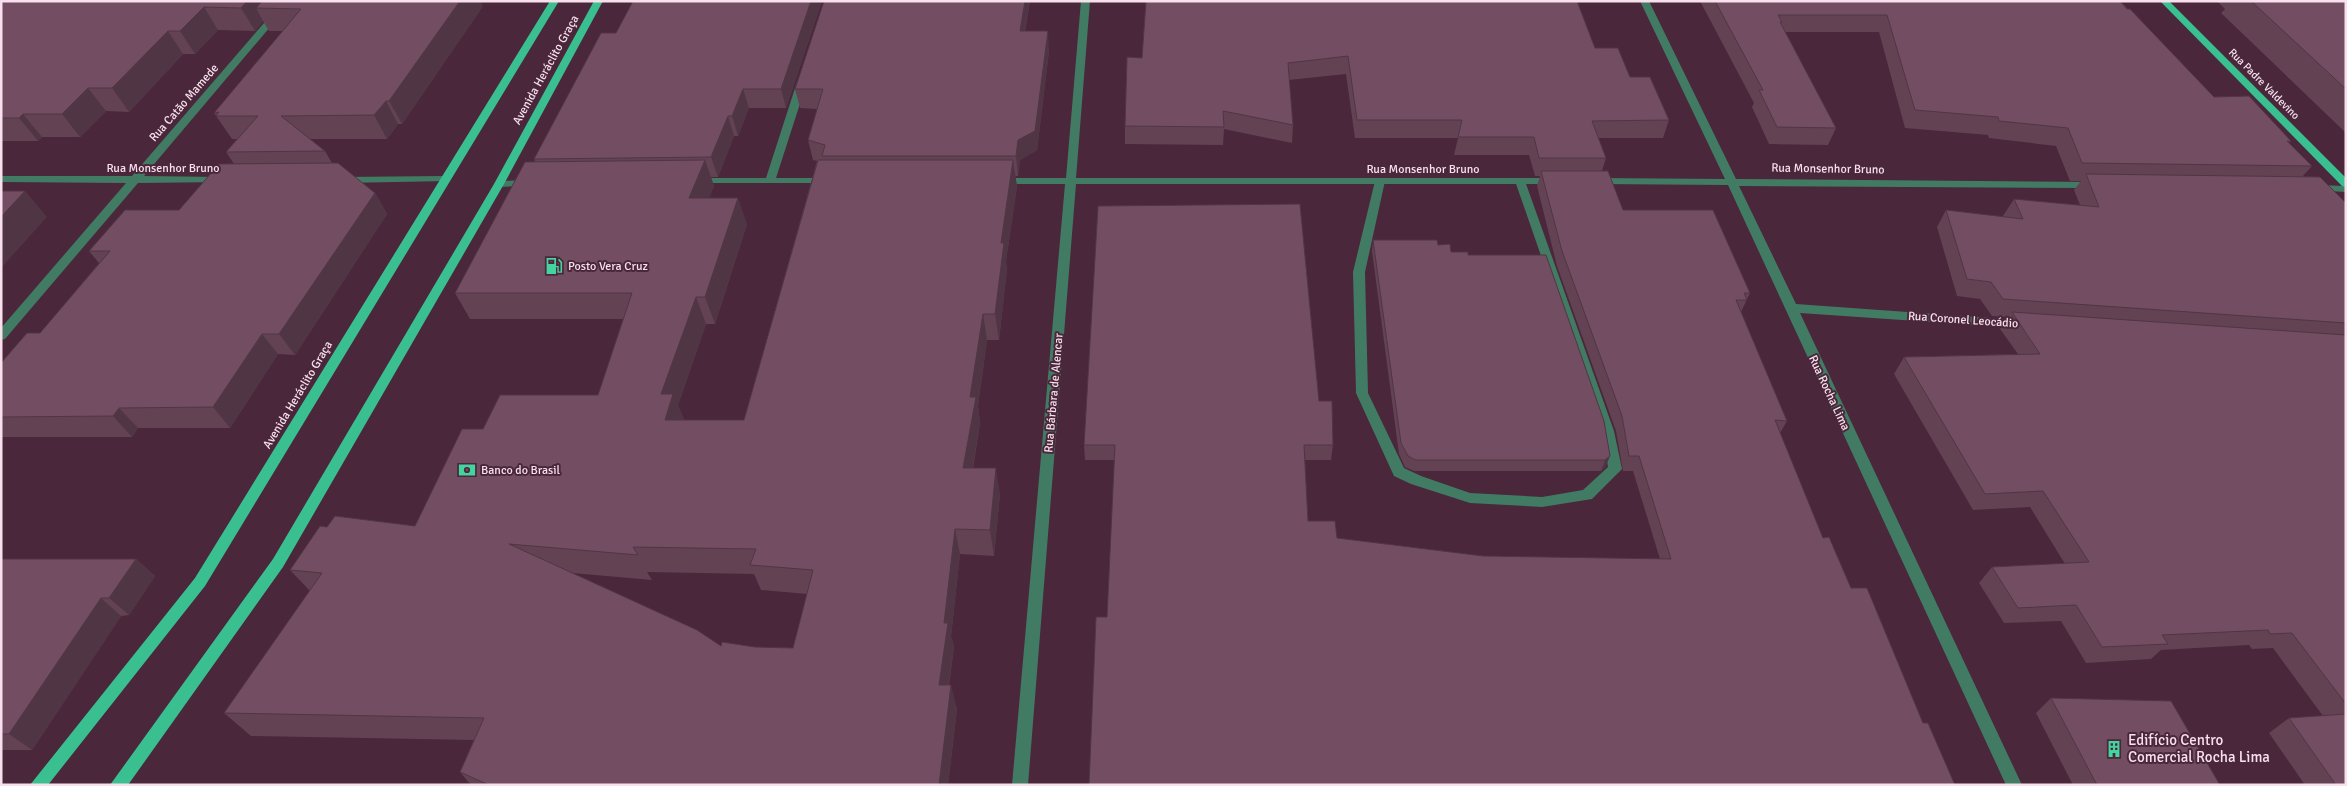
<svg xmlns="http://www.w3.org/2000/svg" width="2347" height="786" font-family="Signika,sans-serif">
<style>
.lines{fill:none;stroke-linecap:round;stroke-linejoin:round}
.lane{fill:#427b63;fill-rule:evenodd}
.street{fill:#427b63;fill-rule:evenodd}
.primary{fill:#3abf90;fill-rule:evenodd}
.wall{fill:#634254;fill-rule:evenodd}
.shaded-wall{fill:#503645}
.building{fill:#734d62;stroke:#503645;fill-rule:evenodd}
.labels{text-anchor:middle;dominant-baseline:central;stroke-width:4;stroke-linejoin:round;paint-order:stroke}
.far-street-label{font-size:11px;fill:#f8e0ed;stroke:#4a273b}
.street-label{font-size:12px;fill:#f8e0ed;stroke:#4a273b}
.poi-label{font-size:12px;fill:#f8e0ed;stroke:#4a273b;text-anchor:start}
.near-poi-label{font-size:15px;fill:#f8e0ed;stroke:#4a273b;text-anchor:start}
</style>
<rect width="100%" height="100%" fill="#4a273b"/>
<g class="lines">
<!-- lane -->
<path class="lane" d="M1380,178L1385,181L1365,272L1368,393L1404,468L1421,476L1470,493L1542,497L1583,490L1608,467L1602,431L1515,181L1520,178L1525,181L1614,431L1622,469L1592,499L1542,507L1470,503L1411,484L1394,476L1356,393L1353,272L1375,181Z"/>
<!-- street -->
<g class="street">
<path d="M283,1H292L144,176L221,177L225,178V182L138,183L5,339L1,340V328L126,183L1,182V176H132Z"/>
<path d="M1081,1H1090L1076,178H1556L1561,181L1556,184H1076L1028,785H1012L1065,184H1001L996,181L1001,178H1066Z"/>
<path d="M1640,1H1649L1736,179L2093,182L2098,185L2093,188L1739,186L1796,304L2019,320L2025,324L2019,328L1800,313L2022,785H2006L1728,185L1596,184L1591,181L1596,178L1725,179Z"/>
<path d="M802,79L807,82L776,178H828L832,179V183H692V179L696,178H766L797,82Z"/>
<path d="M445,176L449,177V181L341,183L336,180L341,177Z"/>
<path d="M531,180L535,181V185L499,187L494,184L499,181Z"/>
<path d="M2316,185L2346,186V192L2312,190L2311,188L2312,186Z"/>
</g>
<!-- primary -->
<g class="primary">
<path d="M550,1H559L205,586L48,785H30L195,578Z"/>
<path d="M594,1H603L504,184L283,567L128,785H110L273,559L494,184Z"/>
<path d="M2160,1H2169L2346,178V187L2342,186Z"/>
</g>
</g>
<!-- wall -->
<g class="wall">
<path d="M1,1L483,6L402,124H398L387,139H310L325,151L332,163L375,193L387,214L295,355L278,354L230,428H138L132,437H1V363L40,333L99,263L89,251L179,210L234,164L226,152L237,139H232L214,113L283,31H269L263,21L255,31L218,30L195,54H183L129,112L106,111L80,137H42L38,141H1Z"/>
<path d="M822,1L786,108H749L738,136H734L718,177H711L714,186L709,198L747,224L715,324H706L678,405L684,420H744L817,161L813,160L808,140L817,109L800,108L795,89L1030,1L1025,31L1049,51L1037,150L1020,160L1018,176H1015L1017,186L1006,261L1007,269L999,340H987L978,406L980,423L973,468L1000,494L994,556L960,554L951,636L954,647L949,685L957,709L948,785H471L460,772L474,740L251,736L224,713L310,591L290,570L327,527L415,526L483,429L598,395L623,319H470L455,293L535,162L534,159L616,33ZM647,572L754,574L761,590L807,594L793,648L721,646L572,573L652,580Z"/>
<path d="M1700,1H2120L2214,97L2291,141L2289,143L2312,166L2303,176L2346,203V785H2305L2269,733L2289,718L2323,716L2273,648L2252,649L2249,645L2161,650L2151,659L2086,663L2061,621L2004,623L1979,583L1992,567L2065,564L2030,507L1973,510L1894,374L1904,357L2018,354L2000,329L2008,317L1992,316L1980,299L1957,296L1937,227L1946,210L2004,217L2003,216L2014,199L2080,205L2074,190L2081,181H2070L2056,146L1989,138L1988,135L1905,128L1879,32H1785L1836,128L1828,145L1769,144L1752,107L1754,103Z"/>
<path d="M2217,1H2346V133L2221,13L2225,9Z"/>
<path d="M1595,48L1630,77L1669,120L1663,138H1598L1606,158L1602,171L1623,210L1750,293L1741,312L1787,421L1780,433L1823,538L1851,588L1955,785L1107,617L1115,460H1085L1084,445L1319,401L1333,445L1331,460H1305L1308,521L1337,538L1483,556L1660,559L1633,471H1623L1616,431L1557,266L1537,186L1540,176H1535L1529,155H1454L1458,138H1355L1346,74L1289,80L1293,125L1292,143L1224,129L1223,145L1125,144V126L1142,58Z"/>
<path d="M1373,240L1438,245L1451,252L1604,421L1606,466L1601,471H1414L1405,467L1399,454L1372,251Z"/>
<path d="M1,559H136L155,576L129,615L121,616L32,750H2L1,751Z"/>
<path d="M2051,698L2220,785H2073L2036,713Z"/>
</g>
<!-- shaded-wall -->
<g class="shaded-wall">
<path d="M247,1H280L256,8L263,21L255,31L241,8Z"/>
<path d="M460,1H481L483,6L402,124L389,101Z"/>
<path d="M811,1H822L786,108L781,89Z"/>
<path d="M1025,1H1030L1021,50L1020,31Z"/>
<path d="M204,7L218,30L195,54L180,31Z"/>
<path d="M168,31L183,54L129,112L112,88Z"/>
<path d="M1048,31L1049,51L1037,150L1020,160L1018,176L1016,156L1018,140Z"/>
<path d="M88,88L106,111L80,137L62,114Z"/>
<path d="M743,89L749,108L738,136L732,116Z"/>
<path d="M386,101L398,124L387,139L374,115Z"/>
<path d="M23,114L42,137L38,141L19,118Z"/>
<path d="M728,116L734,136L718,177L711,157Z"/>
<path d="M705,160L714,186L699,224L689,198Z"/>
<path d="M1013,160L1017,186L1006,261L1007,269L999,340L995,314L1001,243Z"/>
<path d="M25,191L47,217L1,268V217Z"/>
<path d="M375,193L387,214L295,355L279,334Z"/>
<path d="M738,198L747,224L715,324L705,297Z"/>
<path d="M696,297L706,324L678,405L684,420H665L661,394Z"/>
<path d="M983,314L987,340L978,406L980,423L968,494L963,468L970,397Z"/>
<path d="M262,334L278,354L230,428L213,407Z"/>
<path d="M119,408L138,428L132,437L113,416Z"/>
<path d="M1610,456L1606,466L1601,471L1605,460Z"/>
<path d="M996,468L1000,494L994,556L990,530Z"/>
<path d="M955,529L960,554L951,636L954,647L945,708L939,685L944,623Z"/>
<path d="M136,559L155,576L129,615L109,598Z"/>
<path d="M101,598L121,616L32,750L9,734Z"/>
<path d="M951,685L957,709L948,785H939Z"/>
</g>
<!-- building -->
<g class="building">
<path d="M1,1H247L241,8L204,7L180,31H168L112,88H88L62,114H23L19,118H1Z"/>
<path d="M262,1H460L389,101H386L374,115L281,116L325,151L226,152L258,116H216L219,112L214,113L301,9L256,8Z"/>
<path d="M633,1H811L781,89H743L732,116H728L711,157L534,159L601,33H616Z"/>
<path d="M824,1H1025L1020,31H1048L1035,131L1018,140L1016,156H822L825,145L808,140L823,89H795Z"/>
<path d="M1146,1H1577L1595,48H1618L1630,77H1650L1669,120L1592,121L1606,158H1539L1534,137H1458L1462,120H1357L1348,56L1288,63L1293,125L1223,111L1224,127L1125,126L1127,57L1142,58Z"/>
<path d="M1715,1H2120L2127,9H2130L2214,97L2249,96L2291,141H2287L2312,166L2082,163L2068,128L1999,121L1998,117L1915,110L1887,15H1778L1782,22H1780L1836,128L1777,127L1759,90H1763Z"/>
<path d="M2251,1H2346V89Z"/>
<path d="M705,160L689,198H738L705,297H696L661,394H673L665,420H744L818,160H1013L1001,243H1004L995,314H983L970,397H976L963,468H996L990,530L955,529L944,623H948L939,685H951L939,785H489L460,772L484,718L224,713L322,573L290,570L320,526L327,527L335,516L415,526L462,429H483L500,395H598L632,293H455L525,162ZM509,544L638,555L633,547L756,549L750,565L813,570L793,648L755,647L722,642L721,646L697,630Z"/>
<path d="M338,163L375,193L279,334H262L213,407L119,408L113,416L1,417V363L27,333H40L110,251H89L125,210H179L219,164Z"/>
<path d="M1541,171H1608L1623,210H1713L1750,293H1744L1747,300H1736L1787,421L1775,420L1823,538L1829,537L1851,588H1867L1923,723H1928L1955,785H1089L1096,617H1107L1115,445H1084L1098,206L1300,204L1319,401H1332L1333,445H1304L1308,521H1335L1337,538L1483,556L1671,559L1639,456H1629L1622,416L1562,251Z"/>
<path d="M2086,174L2320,177L2346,203V323L2003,299L1991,282L1967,279L1946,210L2023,219L2014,199L2099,207Z"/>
<path d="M1,191H25L1,217Z"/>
<path d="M1373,240H1437L1438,245L1450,244L1451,252H1468V255H1546L1604,421L1610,456L1605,460H1416L1408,456L1401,443Z"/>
<path d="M2012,312L2346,335V704L2292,633L2270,634L2268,630L2162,635L2168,644L2102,647L2076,605L2018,608L1992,567L2089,562L2043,491L1985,494L1904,357L2040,354Z"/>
<path d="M1,559H136L109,598H101L9,734H1Z"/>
<path d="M2051,698L2171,701L2220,785H2097Z"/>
<path d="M2346,714V785H2336L2289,718Z"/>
</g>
<!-- icons -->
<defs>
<g id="fuel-bare" transform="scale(1.35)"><path d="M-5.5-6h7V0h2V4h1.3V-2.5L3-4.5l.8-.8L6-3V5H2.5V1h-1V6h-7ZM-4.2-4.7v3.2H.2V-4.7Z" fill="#43d4a0" stroke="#4a273b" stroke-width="2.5" paint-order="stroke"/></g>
<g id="bank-bare" transform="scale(1.35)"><path d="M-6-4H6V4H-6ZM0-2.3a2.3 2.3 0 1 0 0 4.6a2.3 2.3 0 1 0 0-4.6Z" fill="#43d4a0" stroke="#4a273b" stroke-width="2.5" paint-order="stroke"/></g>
<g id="building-bare" transform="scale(1.35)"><path d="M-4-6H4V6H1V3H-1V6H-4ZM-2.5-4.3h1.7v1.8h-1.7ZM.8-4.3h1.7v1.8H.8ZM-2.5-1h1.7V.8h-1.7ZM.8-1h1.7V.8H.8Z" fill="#43d4a0" stroke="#4a273b" stroke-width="2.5" paint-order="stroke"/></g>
</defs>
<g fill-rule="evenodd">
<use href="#fuel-bare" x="554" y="266"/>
<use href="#bank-bare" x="467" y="470"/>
<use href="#building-bare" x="2114" y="749"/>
</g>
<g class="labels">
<!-- far-street labels -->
<g class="far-street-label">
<text transform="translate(2264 84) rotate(45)">Rua Padre Valdevino</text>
</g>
<!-- street labels -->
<g class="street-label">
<text transform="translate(546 70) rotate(-61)">Avenida Heráclito Graça</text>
<text transform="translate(184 103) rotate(-49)">Rua Catão Mamede</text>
<text x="163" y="168">Rua Monsenhor Bruno</text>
<text x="1423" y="169">Rua Monsenhor Bruno</text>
<text transform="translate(1828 169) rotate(1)">Rua Monsenhor Bruno</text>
<text transform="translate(1963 320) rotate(4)">Rua Coronel Leocádio</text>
<text transform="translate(1054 393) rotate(-85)">Rua Bárbara de Alencar</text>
<text transform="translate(1829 393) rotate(65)">Rua Rocha Lima</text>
<text transform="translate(298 395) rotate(-59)">Avenida Heráclito Graça</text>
</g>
<!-- poi labels -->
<g class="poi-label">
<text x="568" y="266">Posto Vera Cruz</text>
<text x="481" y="470">Banco do Brasil</text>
</g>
<!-- near-poi labels -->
<g class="near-poi-label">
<text x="2128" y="740">Edifício Centro<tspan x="2128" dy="17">Comercial Rocha Lima</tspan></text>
</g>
</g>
<!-- border -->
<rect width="2347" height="786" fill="none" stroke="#f8e0ed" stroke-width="5"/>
</svg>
